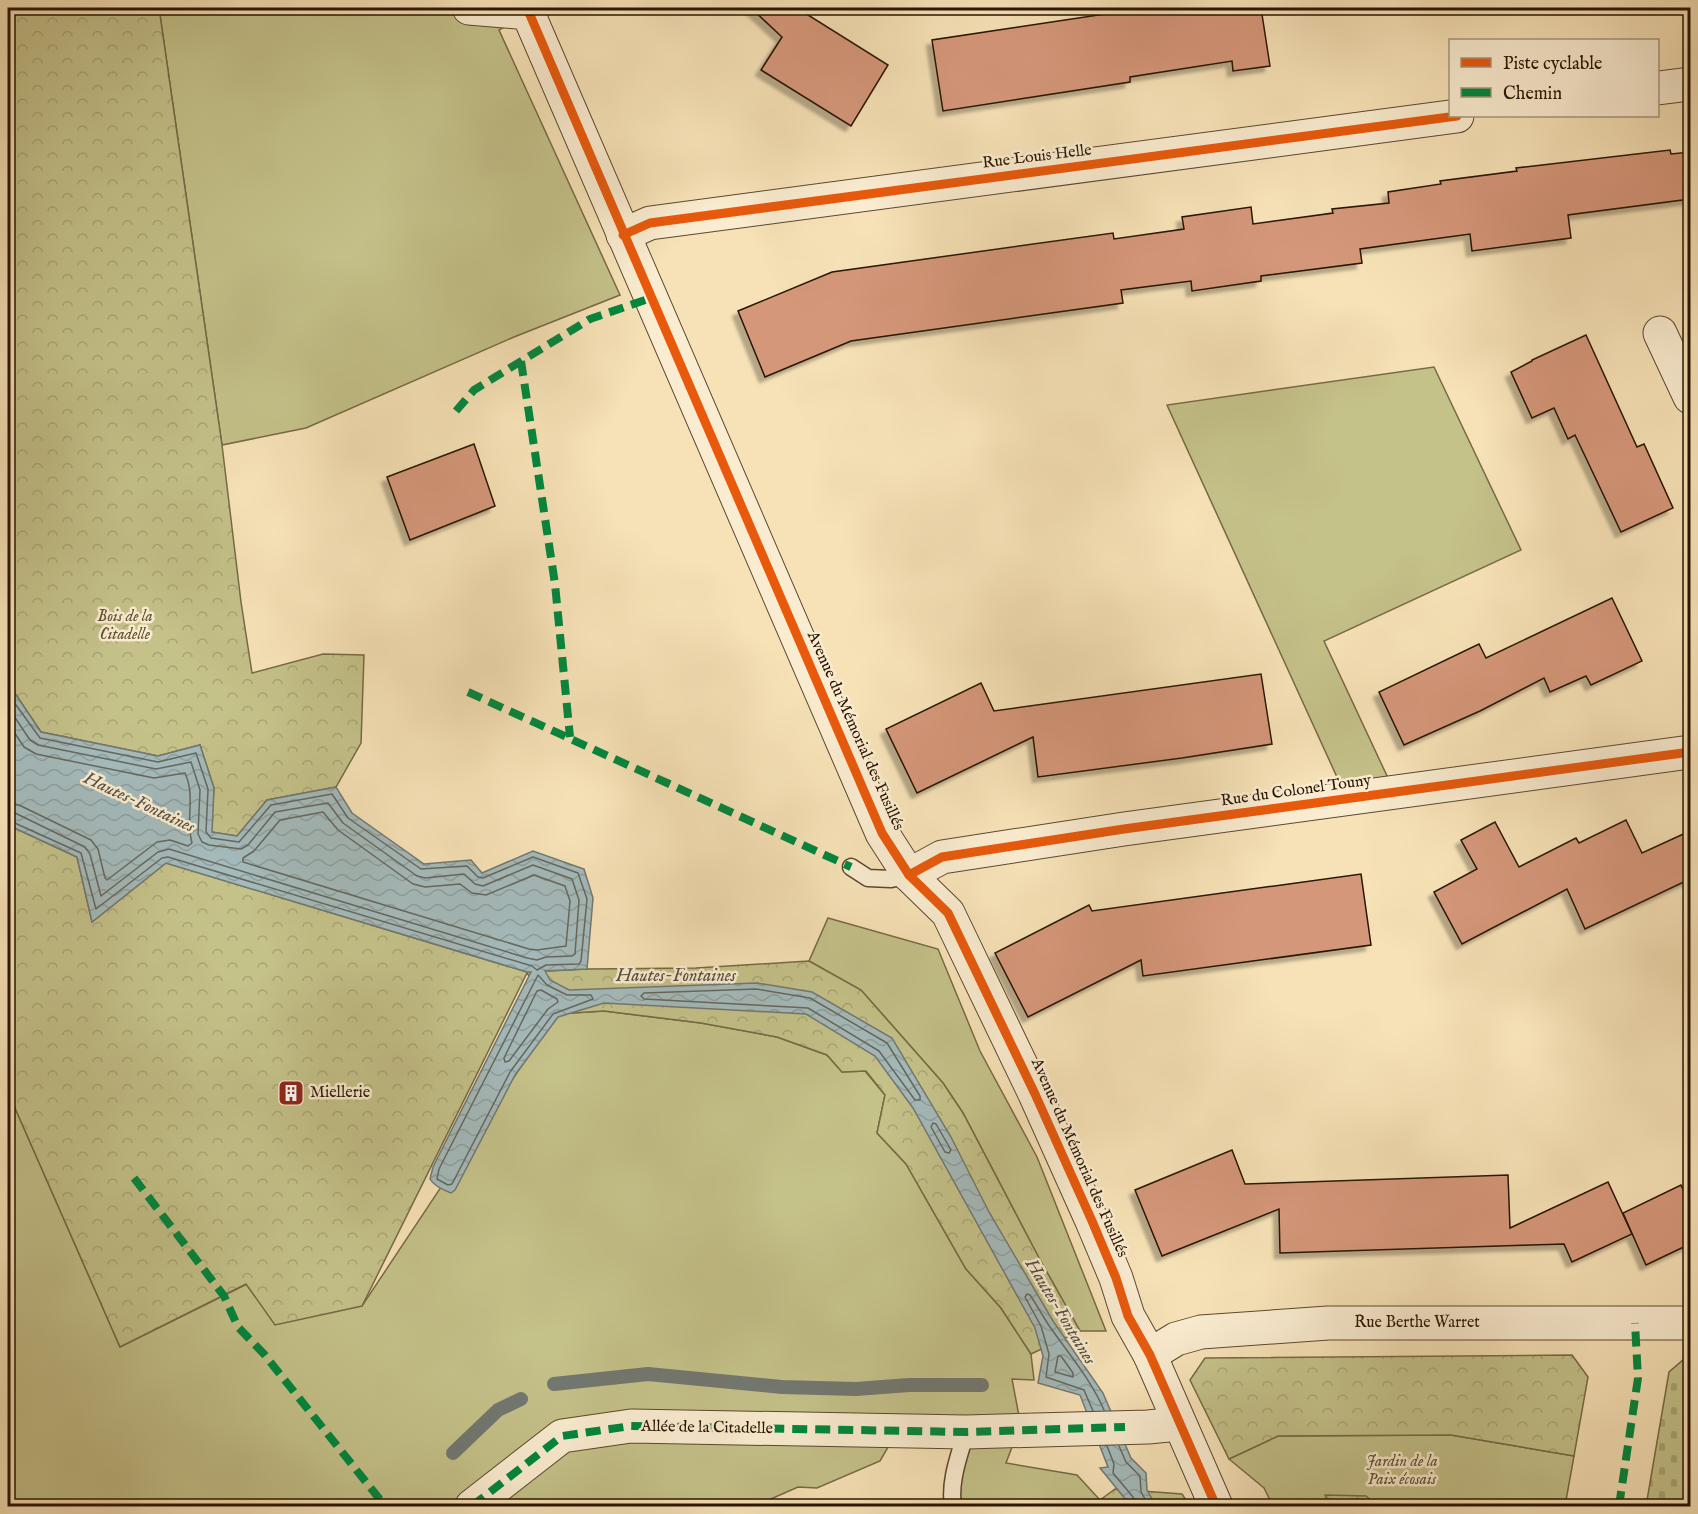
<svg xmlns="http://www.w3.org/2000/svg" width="1698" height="1514" font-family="'IM FELL English',serif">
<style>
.green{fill:#c4c189;stroke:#766a45;stroke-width:1.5}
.forest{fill:url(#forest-crowns);stroke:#766a45;stroke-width:1.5}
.wetland{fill:url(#wetland-marsh);stroke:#766a45;stroke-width:1.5}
.cemetery{fill:url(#cemetery-stones);stroke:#766a45;stroke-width:1.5}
.water{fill:url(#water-waves);stroke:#727871;stroke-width:1.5}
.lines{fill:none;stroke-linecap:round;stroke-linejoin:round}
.shore{stroke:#66675e;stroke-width:1.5}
.stream{stroke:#727871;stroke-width:14}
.building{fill:#d5977a;stroke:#281401;stroke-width:1.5;filter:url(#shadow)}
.service-casing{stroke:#5c482e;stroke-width:19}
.minor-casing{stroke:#5c482e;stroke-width:35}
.service{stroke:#faecd0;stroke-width:16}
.minor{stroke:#faecd0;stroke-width:33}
.quiet{stroke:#00873e;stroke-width:8;stroke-dasharray:15 8;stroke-linecap:butt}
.cycleway-casing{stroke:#faecd0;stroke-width:13}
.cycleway{stroke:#e8590c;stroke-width:9}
.labels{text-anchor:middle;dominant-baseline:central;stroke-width:5;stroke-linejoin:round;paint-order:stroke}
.street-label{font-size:16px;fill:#281401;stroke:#faecd0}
.park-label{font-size:16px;font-style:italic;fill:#5f5131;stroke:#faecd0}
.poi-label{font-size:16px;fill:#281401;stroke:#faecd0;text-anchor:start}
.water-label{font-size:18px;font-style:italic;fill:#534e42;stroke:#faecd0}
</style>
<defs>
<pattern id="forest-crowns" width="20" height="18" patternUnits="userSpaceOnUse" patternTransform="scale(1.5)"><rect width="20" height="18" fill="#c4c189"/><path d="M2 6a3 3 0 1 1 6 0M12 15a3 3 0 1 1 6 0" fill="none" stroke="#a8a574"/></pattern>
<pattern id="wetland-marsh" width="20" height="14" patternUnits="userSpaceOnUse" patternTransform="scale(1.5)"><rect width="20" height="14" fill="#c4c189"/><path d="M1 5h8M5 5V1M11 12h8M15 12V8" fill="none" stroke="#a8a574"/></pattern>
<pattern id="cemetery-stones" width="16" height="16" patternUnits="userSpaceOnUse" patternTransform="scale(1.5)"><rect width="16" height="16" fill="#c4c189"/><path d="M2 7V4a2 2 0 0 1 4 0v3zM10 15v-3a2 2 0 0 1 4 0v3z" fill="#a8a574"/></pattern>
<pattern id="water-waves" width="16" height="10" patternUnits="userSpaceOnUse" patternTransform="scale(1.5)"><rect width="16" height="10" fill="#a4babb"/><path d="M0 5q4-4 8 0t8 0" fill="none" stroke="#8d9f9f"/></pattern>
<filter id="shadow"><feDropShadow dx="-5.5" dy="5.5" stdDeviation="1.5" flood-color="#0004"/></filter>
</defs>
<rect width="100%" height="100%" fill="#f7e2b7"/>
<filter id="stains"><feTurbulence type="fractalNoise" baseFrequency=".00333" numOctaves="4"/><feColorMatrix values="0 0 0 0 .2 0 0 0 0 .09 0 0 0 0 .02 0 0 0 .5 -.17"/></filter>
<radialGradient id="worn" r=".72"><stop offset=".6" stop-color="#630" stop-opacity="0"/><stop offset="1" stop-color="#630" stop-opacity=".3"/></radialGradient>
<!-- green -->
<g class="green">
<path d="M159,8H527L528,13L499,30L620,295L514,337L306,428L222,445Z"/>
<path d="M1434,367L1521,550L1324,641L1395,793L1347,799L1167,405Z"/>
<path d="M828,918L938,949L980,1051L1037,1157L1106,1331H1080L1039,1258L963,1113L943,1083L861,990L809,961Z"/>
<path d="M604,1011L701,1023L777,1037L827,1055L842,1072L865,1071L885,1095L877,1133L906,1164L966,1269L1001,1308L1031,1354L1034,1380L1012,1379L1019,1416L1018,1431L1006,1463L1077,1475L1100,1500L1101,1506H953L966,1432L898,1430L880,1461L817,1488L798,1487L755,1506H8V1092L120,1347L247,1284L362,1306L556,1014Z"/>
<path d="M1451,1435L1574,1456L1565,1506H1273L1264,1488L1229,1459L1278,1436Z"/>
</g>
<!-- forest -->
<g class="forest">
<path d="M8,8H159L222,445L241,602L252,673L323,654L364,655L361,743L336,787L267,800L237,836L211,832L214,788L200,745L158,756L41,732L8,683Z"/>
<path d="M8,825L77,857L92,922L166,863L527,972L587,969L696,968L809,961L861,990L943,1083L963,1113L1039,1258L1080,1331L1031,1354L1001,1308L966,1269L906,1164L877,1133L885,1095L866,1071L842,1072L827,1055L777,1037L701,1023L604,1011L556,1014L527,973L362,1306L275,1325L246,1284L120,1347L8,1092Z"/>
<path d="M1572,1355L1588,1377L1574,1456L1451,1435L1278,1436L1229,1459L1190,1380L1205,1358Z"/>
<path d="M1115,1489L1182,1494L1190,1506H1101L1100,1500Z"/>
</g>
<!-- wetland -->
<path class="wetland" d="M1325,1495L1366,1496L1377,1506H1330Z"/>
<!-- cemetery -->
<path class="cemetery" d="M1690,1354V1506H1646L1669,1372Z"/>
<!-- water -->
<path class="water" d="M8,683L41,732L158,756L200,745L214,788L212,832L237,836L267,800L336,787L352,813L424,864L471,860L482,873L533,851L584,869L593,898L587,969L545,971L550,980L569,990L757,983L812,992L892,1038L951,1137L989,1212L1053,1321L1103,1393L1131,1458L1146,1473L1147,1490L1156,1506H1131L1100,1468L1108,1467L1080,1395L1038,1383L1043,1356L1035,1328L913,1108L875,1056L806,1014L604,1003L558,1017L515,1075L455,1190L451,1193C443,1190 434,1186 430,1179L433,1167L531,972H527L166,863L92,922L77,857L8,825Z"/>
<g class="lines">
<!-- shore -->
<g class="shore">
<path d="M8,694L40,738L158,762L196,753L208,789L206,832L211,838L239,842L271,805L332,794L348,818L421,869L467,866L478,877L483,878L533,857L578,873L587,899L581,961L579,964L546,965L537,970L532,966L168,857L162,858L96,909L81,853L8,820"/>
<path d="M8,707L30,740L38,745L156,769L191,762L200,790L198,834L202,842L209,845L241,849L248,845L275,812L328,803L343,823L417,876L425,878L464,874L475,884L483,886L533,865L572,879L579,900L575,954L572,956L546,957L537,960L527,958L169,849L158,852L101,896L90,854L85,847L15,813L8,812"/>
<path d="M8,723L24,747L36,754L154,778L185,773C196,797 185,819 192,843L188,846L170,840L157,842L107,880L105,878L98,849L91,840L19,805L8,803"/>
<path d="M323,812L338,830L413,884L425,887L460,884L472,893L486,895L534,875L565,886L570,901L566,946L537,950L529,949L243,862V858L254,851L280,820Z"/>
<path d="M538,975L547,985L567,995H591L593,999L553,1014L510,1072L452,1184L448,1185L437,1179L439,1169Z"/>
<path d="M756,989L810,998L887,1043L920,1096V1100H915L879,1051L808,1008L644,999L641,996L644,993Z"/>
<path d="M541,990L557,999L558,1002L548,1009L509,1061L505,1062L504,1058L537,991Z"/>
<path d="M933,1123L936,1124L951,1150L949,1153L945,1152L931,1127Z"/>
<path d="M1058,1356H1061L1073,1373V1377L1055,1372Z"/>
<path d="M1093,1411L1084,1390L1046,1377L1049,1354L1041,1326L1025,1297L1027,1294L1030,1295C1037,1305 1043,1317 1050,1327C1069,1354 1091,1380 1104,1410"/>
<path d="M1107,1446L1114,1464L1113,1473L1133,1497L1136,1506"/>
<path d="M1119,1446L1126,1462L1140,1476L1141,1492L1149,1506"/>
</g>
<!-- stream -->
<g class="stream">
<path d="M554,1384L648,1374L782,1387L856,1389L909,1385H982"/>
<path d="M453,1453L498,1410L521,1399"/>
</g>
</g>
<!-- building -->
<g class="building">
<path d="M751,8H797L888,65L851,126L761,70L782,37Z"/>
<path d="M1145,8H1261L1270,66L1233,71L1232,61L1130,77V82L943,111L932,40Z"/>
<path d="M1670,150L1671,154L1690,152V199L1568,215L1571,238L1472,251L1470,234L1360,249L1362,263L1261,276V281L1192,291L1191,281L1121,290L1123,303L851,341L765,377L738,311L832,272L1113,233L1114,239L1184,229L1182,217L1251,207L1253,224L1333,213L1332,209L1389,203L1388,192L1441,184L1440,181L1517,171L1516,168Z"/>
<path d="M1586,335L1637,447L1644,444L1673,508L1621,532L1575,435L1568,439L1554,408L1532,418L1511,372L1532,361V360Z"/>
<path d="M474,444L495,506L410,540L387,477Z"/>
<path d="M1612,598L1642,661L1591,685L1586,676L1550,692L1544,678L1480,711L1404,745L1379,692L1479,644L1486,658Z"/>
<path d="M1261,674L1272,744L1182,758L1038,777L1033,737L917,793L886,729L981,683L994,711Z"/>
<path d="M1626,820L1642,853L1690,831V879L1585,929L1567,889L1462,944L1434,892L1477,869L1461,840L1495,822L1519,867L1576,838L1579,843Z"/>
<path d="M1361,874L1371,945L1143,976L1141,960L1028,1017L995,953L1089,905L1092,911Z"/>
<path d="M1232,1150L1245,1184L1508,1175L1510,1228L1608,1182L1632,1234L1572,1262L1564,1244L1280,1253L1279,1209L1162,1256L1135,1190Z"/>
<path d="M1681,1185L1690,1205V1244L1646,1265L1623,1213Z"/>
</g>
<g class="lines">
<!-- service casing -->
<g class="service-casing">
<g id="service">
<path d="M851,867L868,878L891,879L909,875"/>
<path d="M953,1506C949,1482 959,1456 966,1432"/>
</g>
</g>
<!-- minor casing -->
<g class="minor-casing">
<g id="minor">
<path d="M469,8L528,13L882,833L909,875L948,913L1035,1094L1092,1221L1116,1278L1128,1316L1150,1355L1216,1506"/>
<path d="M1658,88L1690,84"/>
<path d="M623,235L650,223L1457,116"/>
<path d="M1660,333L1690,397"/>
<path d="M909,875L942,857L1124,829L1690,752"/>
<path d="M1150,1355L1176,1339L1201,1332L1328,1323H1690"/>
<path d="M472,1506L562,1436L631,1426L966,1432L1148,1427L1179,1424"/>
</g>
</g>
<!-- service -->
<use href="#service" class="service"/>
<!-- minor -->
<use href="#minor" class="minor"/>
<!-- quiet -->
<g class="quiet">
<path d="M521,361L555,584L570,737"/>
<path d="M456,411L474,390L590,319L651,298"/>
<path d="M468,692L851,867"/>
<path d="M134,1178L224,1296L238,1327L264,1354L385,1506"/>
<path d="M472,1506L562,1436L631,1426L966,1432L1125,1427"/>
<path d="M1619,1506L1638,1378L1635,1323"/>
</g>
<!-- cycleway casing -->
<g class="cycleway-casing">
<g id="cycleway">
<path d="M527,8L882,833L909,875L948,913L1035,1094L1092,1221L1116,1278L1128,1316L1150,1355L1216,1506"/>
<path d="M623,235L650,223L1457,116"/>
<path d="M909,875L942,857L1124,829L1690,752"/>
</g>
</g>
<!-- cycleway -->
<use href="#cycleway" class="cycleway"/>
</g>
<!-- icons -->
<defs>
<g id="building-square" transform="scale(1.35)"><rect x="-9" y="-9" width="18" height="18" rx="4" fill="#8f2418" stroke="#faecd0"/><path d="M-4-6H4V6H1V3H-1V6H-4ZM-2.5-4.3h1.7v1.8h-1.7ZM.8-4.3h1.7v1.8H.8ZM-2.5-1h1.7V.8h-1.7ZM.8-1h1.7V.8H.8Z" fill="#fff"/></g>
</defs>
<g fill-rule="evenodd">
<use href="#building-square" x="291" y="1093"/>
</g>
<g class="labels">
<!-- street labels -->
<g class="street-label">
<text transform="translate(1037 157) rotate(-7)">Rue Louis Helle</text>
<text transform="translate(855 731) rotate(66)">Avenue du Mémorial des Fusillés</text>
<text transform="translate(1296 791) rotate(-8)">Rue du Colonel Touny</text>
<text transform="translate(1079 1158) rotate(66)">Avenue du Mémorial des Fusillés</text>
<text x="1417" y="1323">Rue Berthe Warret</text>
<text transform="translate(707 1428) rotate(1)">Allée de la Citadelle</text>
</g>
<!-- park labels -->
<g class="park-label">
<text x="125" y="617">Bois de la<tspan x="125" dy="18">Citadelle</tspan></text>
<text x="1402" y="1462">Jardin de la<tspan x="1402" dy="18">Paix écosais</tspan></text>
</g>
<!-- poi labels -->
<g class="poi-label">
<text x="310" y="1093">Miellerie</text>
</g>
<!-- water labels -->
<g class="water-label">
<text transform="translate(139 803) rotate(25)">Hautes-Fontaines</text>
<text x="676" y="976">Hautes-Fontaines</text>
<text transform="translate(1060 1312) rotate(59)">Hautes-Fontaines</text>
</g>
</g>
<!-- margin -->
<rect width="1698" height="1514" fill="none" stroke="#f7e2b7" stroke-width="30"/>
<rect x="9" y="9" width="1680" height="1496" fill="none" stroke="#281401" stroke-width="3"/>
<rect x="15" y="15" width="1668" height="1484" fill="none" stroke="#281401" stroke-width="1.5"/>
<!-- legend -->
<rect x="1449" y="39" width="210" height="78" fill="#faecd0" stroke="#a6967d" stroke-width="1.5"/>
<rect x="1461" y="58" width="30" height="9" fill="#e8590c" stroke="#a6967d" stroke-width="1.5"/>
<text x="1503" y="69" font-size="18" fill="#281401">Piste cyclable</text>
<rect x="1461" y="88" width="30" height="9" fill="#00873e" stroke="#a6967d" stroke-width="1.5"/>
<text x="1503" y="99" font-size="18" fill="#281401">Chemin</text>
<rect width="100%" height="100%" filter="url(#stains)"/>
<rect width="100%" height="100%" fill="url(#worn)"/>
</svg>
